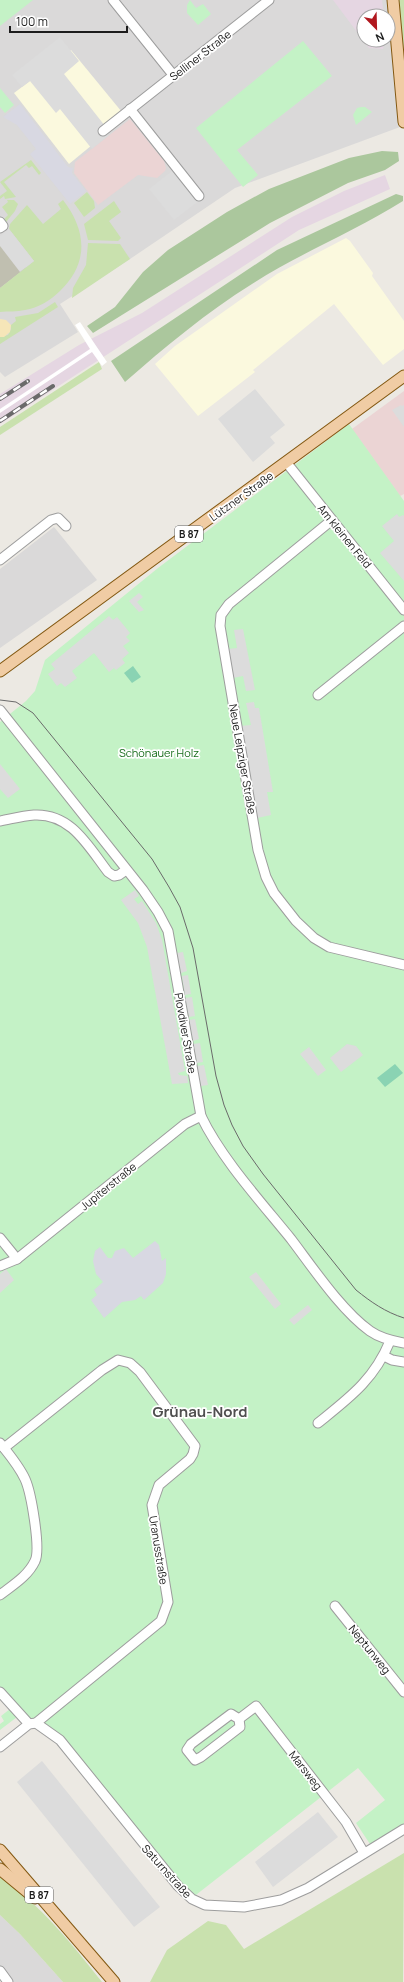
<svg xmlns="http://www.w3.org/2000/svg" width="404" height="1982" font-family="Manrope,sans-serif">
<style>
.residential{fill:#dad9d9;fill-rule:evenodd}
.commercial{fill:#ebd4d4}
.industrial{fill:#e5d6e2}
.education{fill:#fbf9de}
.construction{fill:#c0bfb0}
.grass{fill:#c9e1ae}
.forest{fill:#abc79d}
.sand{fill:#f6e6b8}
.park{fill:#c4f2c6}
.pitch{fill:#8ad3b3}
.parking{fill:#dcdcdc}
.plaza{fill:#d8d8e2}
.pier{fill:#fff}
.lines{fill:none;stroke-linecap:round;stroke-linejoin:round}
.minor-casing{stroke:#9d9d9d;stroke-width:11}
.major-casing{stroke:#835811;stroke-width:13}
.minor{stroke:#fff;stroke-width:9}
.major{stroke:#f0cca4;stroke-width:11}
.tram{stroke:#6a6a6a;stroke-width:1}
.rail-casing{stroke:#6a6a6a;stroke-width:4}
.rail{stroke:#fff;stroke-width:2.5;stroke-dasharray:8;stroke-linecap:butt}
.labels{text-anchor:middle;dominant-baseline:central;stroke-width:3.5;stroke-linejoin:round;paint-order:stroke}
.shield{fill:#fff;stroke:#606060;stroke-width:1}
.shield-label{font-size:10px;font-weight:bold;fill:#1c1c1c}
.street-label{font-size:11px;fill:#1c1c1c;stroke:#fff}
.park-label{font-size:11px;fill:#186d1b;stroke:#fff}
.district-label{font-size:15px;font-weight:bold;fill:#4f4f4f;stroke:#fff}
</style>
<rect width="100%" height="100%" fill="#ece9e3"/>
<!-- residential -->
<g class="residential">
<path d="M0,0H392L398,59L400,127L235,188L130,259L60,304L78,332L5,377L0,372ZM364,16H388V40H364Z"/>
<path d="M54,527L97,580L0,648V569Z"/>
<path d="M0,1915L20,1934L63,1982H12L0,1966Z"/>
</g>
<!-- commercial -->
<g class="commercial">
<path d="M130,119L164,161L166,168L165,171L157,178L138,175L98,205L74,173L75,162Z"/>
<path d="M404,391V494L400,496L352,429Z"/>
</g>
<!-- industrial -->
<g class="industrial">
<path d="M333,0H382L384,16H364V40H385L383,49L369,48Z"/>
<path d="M385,175L390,189L299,230L0,424V394L79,345L142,313L292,217L344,191Z"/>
</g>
<!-- education -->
<g class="education">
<path d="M71,50L126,117L69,164L14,93Z"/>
<path d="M346,238L350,241L373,273L372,276L404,321V349L383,365L334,304L253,370L255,372L198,416L155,364L175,346L277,274Z"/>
</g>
<!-- construction -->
<path class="construction" d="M0,236L26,268L0,288Z"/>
<!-- grass -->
<g class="grass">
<path d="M398,0H404V61Z"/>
<path d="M31,160L41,173L39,175L32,166L29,168L26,165L4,182L16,197L5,199L4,196L0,199V196L7,191L0,182Z"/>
<path d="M87,192L94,201L95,208L84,217L74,203Z"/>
<path d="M7,200H14L18,204L15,211L6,222L4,219L8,215L2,207L8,202Z"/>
<path d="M63,200C87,231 89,263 60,291C51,300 38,308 25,310C17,312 8,311 0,312V288L34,261L9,229L10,224L27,205L43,224L61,209L58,204Z"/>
<path d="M114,201L121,212L109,221L121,238L118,241L88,240L84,224Z"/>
<path d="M88,243L120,244L130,259L72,298L73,288L86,265Z"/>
<path d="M55,302L58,307L0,344V337L8,335L11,329V325L16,321L15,317L38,313Z"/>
<path d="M99,362L102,369L0,435V427Z"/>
<path d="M404,1853L403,1982H150L167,1950L208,1921L226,1925L244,1949Z"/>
<path d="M0,1877C41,1905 71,1943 102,1982H63L20,1934L0,1915Z"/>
</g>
<!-- forest -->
<g class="forest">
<path d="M382,151L398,152L399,161L385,170L348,183L270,223L93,333L87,326L115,307L143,272L168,250L227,212L269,189L349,158Z"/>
<path d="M396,194L403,196V201C354,232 300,253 252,284C207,312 165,347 125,382L111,361L277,250Z"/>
</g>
<!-- sand -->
<path class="sand" d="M0,319L6,320L11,325L10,332L4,337H0Z"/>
<!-- park -->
<g class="park">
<path d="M0,0H33L0,26Z"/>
<path d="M190,0L196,8L203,4L211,14L198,25L187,13V5Z"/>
<path d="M303,41L332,76L237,150L258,175L243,187L196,128Z"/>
<path d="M0,88L14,105L5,113L0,107Z"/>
<path d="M361,107H365L372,112L356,125L353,115L357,108Z"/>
<path d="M349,424L404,501V1824L370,1844L356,1823L385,1800L358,1768L192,1898L60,1740L29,1724L0,1692V722L26,701L35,691L45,660L158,568Z"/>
<path d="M10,1709L17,1717L0,1730V1724L4,1721L1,1716Z"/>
</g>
<!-- pitch -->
<g class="pitch">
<path d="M133,666L141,677L132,683L124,673Z"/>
<path d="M395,1064L403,1073L385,1087L377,1078Z"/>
</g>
<!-- parking -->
<g class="parking">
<path d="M60,37L79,61L64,74L109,131L108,136L92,149L60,109L56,113L30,81L22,87L12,75Z"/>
<path d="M164,146L204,197L174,220L149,189L177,167Z"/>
<path d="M9,229L34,261L20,272L0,246V236Z"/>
<path d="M255,389L285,425L270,437L275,443L253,462L218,419Z"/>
<path d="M401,405L402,406L404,405V427L392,410Z"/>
<path d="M397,514L399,517L403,515L404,516V581L380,553L394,541L382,526Z"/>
<path d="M139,593L143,597L137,602L144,610L139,612L129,601Z"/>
<path d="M109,616L113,620L117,617L130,633L126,637L130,641L123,646L129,653L122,659L125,663L116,670L114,668L109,672L94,653L72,671L77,678L65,687L61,683L57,686L48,674L55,669L51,664Z"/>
<path d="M243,629L255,690L246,691L243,676L233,678L228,649L237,648L234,630Z"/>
<path d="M254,702L255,708H259L273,792H267L271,815L257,818L240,726L251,725L246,703Z"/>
<path d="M0,764L20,789L8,798L0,789Z"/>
<path d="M135,890L139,896L134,899L138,904L142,901L156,923L162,940L185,1071L178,1073L179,1075L187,1076L188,1083L172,1084L147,947L138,923L121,900Z"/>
<path d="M183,952L187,971L181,973L177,953Z"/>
<path d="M188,975L191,994L185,995L182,976Z"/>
<path d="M192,997L195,1016L189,1017L185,998Z"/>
<path d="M195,1019L199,1039L193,1041L189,1020Z"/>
<path d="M200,1043L203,1062L197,1063L193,1044Z"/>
<path d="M347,1044L356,1046L363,1055L341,1072L330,1058Z"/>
<path d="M309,1047L326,1070L318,1076L300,1054Z"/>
<path d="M204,1065L208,1085L201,1086L197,1066Z"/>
<path d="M6,1269L14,1280L0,1293V1274Z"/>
<path d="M256,1272L281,1304L275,1309L249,1277Z"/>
<path d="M308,1305L312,1310L294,1325L289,1320Z"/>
<path d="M42,1761L160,1907L134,1927L17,1782Z"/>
<path d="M318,1812L338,1837L273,1887L255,1862Z"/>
</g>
<!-- plaza -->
<g class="plaza">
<path d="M20,104L68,167L73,168L72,173L86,191L70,204L30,154L36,149L17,125L3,117Z"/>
<path d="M155,1241L159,1245L162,1261L166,1258V1274L163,1283L144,1300L141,1296L135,1300L122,1302L104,1318L91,1300L97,1295L94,1290L103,1282L96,1274L93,1261L95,1251L100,1247L108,1258H112L115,1251L124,1248L133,1258Z"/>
</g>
<!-- pier -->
<path class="pier" d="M80,322L107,362L102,366L92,352L0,413V409L90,349L75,325Z"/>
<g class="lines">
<!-- minor casing -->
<g class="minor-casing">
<g id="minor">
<path d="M113,0L174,76"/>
<path d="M130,109L199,196"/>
<path d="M103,131L269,0"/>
<path d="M0,222L3,226L0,228"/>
<path d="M286,462L404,610"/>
<path d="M332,520L229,604L221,615L220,626L258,850L266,877L274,893L296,921L314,938L329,947L404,965"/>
<path d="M0,560L51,520L58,518L66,526"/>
<path d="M318,695L404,626"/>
<path d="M0,710L143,890L158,912L168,931L201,1116C221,1158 261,1202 291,1239C313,1268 341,1310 370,1331C380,1338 392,1341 404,1343"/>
<path d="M0,821C11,819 22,816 34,815C71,813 88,846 108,872L114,876L119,875L126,870"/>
<path d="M0,1238L17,1259"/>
<path d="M0,1266L17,1259L185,1124L201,1116"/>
<path d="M384,1356L392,1360L404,1362"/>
<path d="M318,1423C349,1398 374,1380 390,1341"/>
<path d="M0,1443C9,1454 19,1466 25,1479C31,1492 41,1549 35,1561C28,1576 13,1585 0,1595"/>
<path d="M335,1606L404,1692"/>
<path d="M0,1692L29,1724"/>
<path d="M231,1714L239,1719L240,1727L201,1757L195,1760L187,1750L191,1744Z"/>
<path d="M239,1719L256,1706L346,1822L364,1853"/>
<path d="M36,1723L60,1740L178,1886L192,1899L205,1905L244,1907L281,1900L308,1888L404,1829"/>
<path d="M0,1747L29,1724L36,1723L161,1621L168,1602L152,1505L159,1485L190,1459L193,1454L195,1446L140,1372L130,1363L118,1360L102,1370L4,1448"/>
<path d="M0,1971L8,1982"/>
</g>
</g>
<!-- major casing -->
<g class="major-casing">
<g id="major">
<path d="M393,0L404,122"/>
<path d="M0,671L404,376"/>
<path d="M0,1850L114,1982"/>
<path d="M0,1869L35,1898"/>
</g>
</g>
<!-- minor -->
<use href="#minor" class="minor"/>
<!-- major -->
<use href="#major" class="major"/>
<!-- tram -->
<path class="tram" d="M0,700L16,702L33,713L152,859L169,887L180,907L193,948L216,1076L224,1105L232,1125L243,1146L263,1174L356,1290C371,1302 385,1312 404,1318"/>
<!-- rail casing -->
<g class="rail-casing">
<g id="rail">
<path d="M0,399L28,381"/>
<path d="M0,421L53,386"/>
</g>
</g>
<!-- rail -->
<use href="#rail" class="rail"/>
</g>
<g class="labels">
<!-- shield labels -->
<g class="shield">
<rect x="175" y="526" width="28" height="16" rx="3"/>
<rect x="25" y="1887" width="28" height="16" rx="3"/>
</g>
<g class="shield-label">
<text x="189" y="534">B 87</text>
<text x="39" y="1895">B 87</text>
</g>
<!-- street labels -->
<g class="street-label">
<text transform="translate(200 55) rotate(-38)">Selliner Straße</text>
<text transform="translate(241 496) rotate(-36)">Lützner Straße</text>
<text transform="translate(345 536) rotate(51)">Am kleinen Feld</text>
<text transform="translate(243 759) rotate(80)">Neue Leipziger Straße</text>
<text transform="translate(186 1033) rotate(80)">Plovdiver Straße</text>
<text transform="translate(108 1186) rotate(-39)">Jupiterstraße</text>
<text transform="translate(159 1550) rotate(81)">Uranusstraße</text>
<text transform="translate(370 1649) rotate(51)">Neptunweg</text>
<text transform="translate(306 1770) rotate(52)">Marsweg</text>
<text transform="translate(167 1871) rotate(48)">Saturnstraße</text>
</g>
<!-- park labels -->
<g class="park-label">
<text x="159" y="752">Schönauer Holz</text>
</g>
<!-- district labels -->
<g class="district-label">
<text x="200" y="1411">Grünau-Nord</text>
</g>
</g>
<!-- north arrow -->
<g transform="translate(376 28) rotate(157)"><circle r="19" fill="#ffffff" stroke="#a4a4a4"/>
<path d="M0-3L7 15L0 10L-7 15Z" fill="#b1171e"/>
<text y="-6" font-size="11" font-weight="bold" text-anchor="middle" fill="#1c1c1c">N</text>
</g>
<!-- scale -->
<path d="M10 26v6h117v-6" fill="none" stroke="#1c1c1c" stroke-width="2"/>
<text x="16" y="26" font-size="12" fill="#1c1c1c" stroke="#ffffff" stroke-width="3" paint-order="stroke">100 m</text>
</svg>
